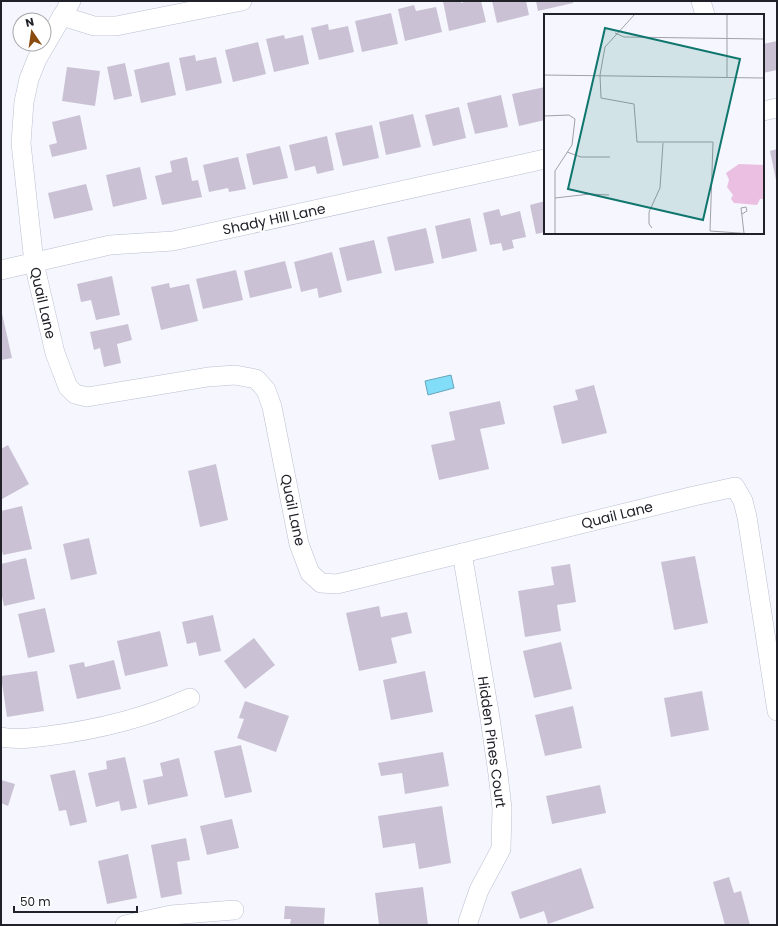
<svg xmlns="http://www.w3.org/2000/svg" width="778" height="926" font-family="Poppins,sans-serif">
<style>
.water{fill:#82ddf9;stroke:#65a5bb}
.building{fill:#cac2d4}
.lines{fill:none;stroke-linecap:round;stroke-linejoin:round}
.street-casing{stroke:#bbbfd1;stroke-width:20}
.street{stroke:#fff;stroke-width:19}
.labels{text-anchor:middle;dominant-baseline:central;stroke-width:4;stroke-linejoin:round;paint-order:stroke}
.street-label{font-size:14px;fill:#212229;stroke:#fff}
.inset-road{fill:none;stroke:#a0a1a9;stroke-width:1}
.view{fill:#0f766e;fill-opacity:0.15;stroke:#0f766e;stroke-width:2}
.inset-edge{fill:none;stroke:#212229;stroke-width:2}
</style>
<rect width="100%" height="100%" fill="#f5f6fe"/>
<!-- water -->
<path class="water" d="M451,375L454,388L428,395L425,381Z"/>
<!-- building -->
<g class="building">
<path d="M443,1H461V3L468,1H481L486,22L449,31Z"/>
<path d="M492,1H526L529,15L497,23Z"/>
<path d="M536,1H573V3L538,11Z"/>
<path d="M414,5L416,11L436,7L442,32L405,41L398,9Z"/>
<path d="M391,13L398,44L362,52L355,21Z"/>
<path d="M328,24L329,30L348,26L354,52L319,60L311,28Z"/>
<path d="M284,35L285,39L303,35L309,64L274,72L266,39Z"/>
<path d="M777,41V70L763,73V44Z"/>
<path d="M258,42L266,74L233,82L225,50Z"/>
<path d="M195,55L196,61L216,57L222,83L186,91L179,58Z"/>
<path d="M169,62L176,95L141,103L134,70Z"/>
<path d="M125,63L132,96L114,100L107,67Z"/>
<path d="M67,67L100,71L95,106L62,101Z"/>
<path d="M545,87V120L519,126L512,94Z"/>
<path d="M501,95L508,127L475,134L467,103Z"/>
<path d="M459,107L466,138L433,146L425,115Z"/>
<path d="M413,114L421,147L386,155L379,122Z"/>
<path d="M80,115L87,149L52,157L49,145L57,143L52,122Z"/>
<path d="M372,125L379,158L343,166L335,133Z"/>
<path d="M327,136L334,170L317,174L315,166L295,171L289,145Z"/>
<path d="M280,146L288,178L253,185L246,154Z"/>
<path d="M777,149V180H776L770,151Z"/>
<path d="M187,157L192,181L198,180L202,197L162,205L155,176L172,172L170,161Z"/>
<path d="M238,157L246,189L229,192L228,188L209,192L203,165Z"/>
<path d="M140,167L147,199L113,207L106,175Z"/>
<path d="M86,184L93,210L54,219L48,193Z"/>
<path d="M545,201V232L536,234L530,205Z"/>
<path d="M499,209L501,216L520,211L526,237L512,240L514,248L503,251L501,243L490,245L483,213Z"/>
<path d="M470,218L477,251L442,259L435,226Z"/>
<path d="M426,228L434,263L395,271L387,237Z"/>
<path d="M374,240L382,273L347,281L339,248Z"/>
<path d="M332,252L342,292L319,298L317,288L301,292L294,262Z"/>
<path d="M285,261L292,288L250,298L244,271Z"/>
<path d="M236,270L243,300L203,309L196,279Z"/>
<path d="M112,276L120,315L96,320L91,300L81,302L77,284Z"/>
<path d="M169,283L170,288L189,284L198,321L161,330L151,287Z"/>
<path d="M1,309L12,358L1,360Z"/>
<path d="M128,324L132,340L117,344L121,363L104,367L100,348L94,350L90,332Z"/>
<path d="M594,385L607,433L562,444L553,406L578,400L575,390Z"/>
<path d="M500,401L505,424L480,429L489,469L439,480L431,445L455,440L449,412Z"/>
<path d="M8,445L29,484L2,499L1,496V449Z"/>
<path d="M216,464L228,520L200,527L188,471Z"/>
<path d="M22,506L32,549L3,555L1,547V511Z"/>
<path d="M89,538L97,574L71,580L63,544Z"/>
<path d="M695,556L708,623L674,630L661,562Z"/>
<path d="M26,558L35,599L4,606L1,592V564Z"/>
<path d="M570,564L576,602L557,605L561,631L525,637L518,591L554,585L551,567Z"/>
<path d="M379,606L381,617L407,612L412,633L391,638L397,663L359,671L346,613Z"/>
<path d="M45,608L55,652L28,658L18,614Z"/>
<path d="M213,615L221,651L199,656L196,642L187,644L182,622Z"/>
<path d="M160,631L168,666L125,676L117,641Z"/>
<path d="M254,638L275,665L245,689L224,661Z"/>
<path d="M561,642L572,689L534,698L523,651Z"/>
<path d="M114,660L121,689L77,699L69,665L84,662L85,667Z"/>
<path d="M37,671L44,711L7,717L1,676Z"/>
<path d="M425,671L433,712L391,720L383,680Z"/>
<path d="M702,691L709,730L671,737L664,698Z"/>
<path d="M245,701L289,716L276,752L237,738L244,719L239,718Z"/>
<path d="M573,706L582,748L545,756L535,715Z"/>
<path d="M241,745L252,792L225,798L214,751Z"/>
<path d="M443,752L449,786L405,794L402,773L381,776L378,763Z"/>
<path d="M125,757L137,808L121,811L119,801L96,807L88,773L107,769L106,761Z"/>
<path d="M179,758L188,796L148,805L143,780L163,776L160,763Z"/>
<path d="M75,770L87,822L70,826L66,810L59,811L50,775Z"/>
<path d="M1,780L15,784L8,806L1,803Z"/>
<path d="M600,785L606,813L552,824L546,796Z"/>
<path d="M442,806L451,863L419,869L415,843L383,848L378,816Z"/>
<path d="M232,819L239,848L207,855L200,826Z"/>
<path d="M186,838L190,860L177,862L182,894L161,898L151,845Z"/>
<path d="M128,854L137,898L107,904L98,861Z"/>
<path d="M581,868L594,908L548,924L544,911L520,919L511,892Z"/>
<path d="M729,877L734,893L741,891L750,925H725L713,882Z"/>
<path d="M423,887L428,925H379L375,893Z"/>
<path d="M285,906L325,908L324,925H290L291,919H284Z"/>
</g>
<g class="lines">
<!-- street casing -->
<g class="street-casing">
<g id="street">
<path d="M71,1L37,59L29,79L24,102L21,143L34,263L55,353L68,387L75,394L87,397L208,377L235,375L256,379L266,390L272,407L299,544L310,573L321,583L337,584L694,496L735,487L743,501L747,517L777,711"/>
<path d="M701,1L705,15"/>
<path d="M62,16L94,26H116L242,1"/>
<path d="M763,111L777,108"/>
<path d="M1,270L110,245L173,241L545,159"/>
<path d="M462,553L490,718L498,774L502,808L501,849L479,890L468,922V925"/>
<path d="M1,737C15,740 33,738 47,736C96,730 145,718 190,698"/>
<path d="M125,925L171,915L234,910"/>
</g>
</g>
<!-- street -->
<use href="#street" class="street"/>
</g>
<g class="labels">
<!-- street labels -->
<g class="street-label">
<text transform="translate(274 219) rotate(-12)">Shady Hill Lane</text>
<text transform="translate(43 303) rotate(77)">Quail Lane</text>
<text transform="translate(293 510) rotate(78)">Quail Lane</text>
<text transform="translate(617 515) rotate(-14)">Quail Lane</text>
<text transform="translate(492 742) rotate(82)">Hidden Pines Court</text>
</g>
</g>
<!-- overview -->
<g transform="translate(544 14)">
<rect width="220" height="220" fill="#f5f6fe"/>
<path d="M195,150L220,151V185H216L213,191L190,189L187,185L189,181L183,173L185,166L182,159Z" fill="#ebbfe2"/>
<path class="inset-road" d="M91,0L61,33L56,61L57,84L90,90L93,128H169L166,217L209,220M71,19L80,23L220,25M0,61L220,64M183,64V0M0,102L25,101L31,105L28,131L11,157V220M23,138L37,143H66M11,184L46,180L65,181M198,200L203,197L202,193L197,194L200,219M108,214L105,210V198L116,174L119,129"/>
<path class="view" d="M61,14L196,45L159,206L24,175Z"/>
<rect width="220" height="220" class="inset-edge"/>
</g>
<!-- border -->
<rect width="778" height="926" fill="none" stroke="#212229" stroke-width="4"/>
<!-- north arrow -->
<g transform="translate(32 32) rotate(347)"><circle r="19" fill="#ffffff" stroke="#a6a7a9"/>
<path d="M0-3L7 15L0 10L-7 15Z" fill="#8a4c0e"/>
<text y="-6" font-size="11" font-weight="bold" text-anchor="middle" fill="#212229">N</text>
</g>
<!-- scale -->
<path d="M14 906v6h123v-6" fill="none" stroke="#212229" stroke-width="2"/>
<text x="20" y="906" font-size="12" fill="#212229" stroke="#ffffff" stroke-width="3" paint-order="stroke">50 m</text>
</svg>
